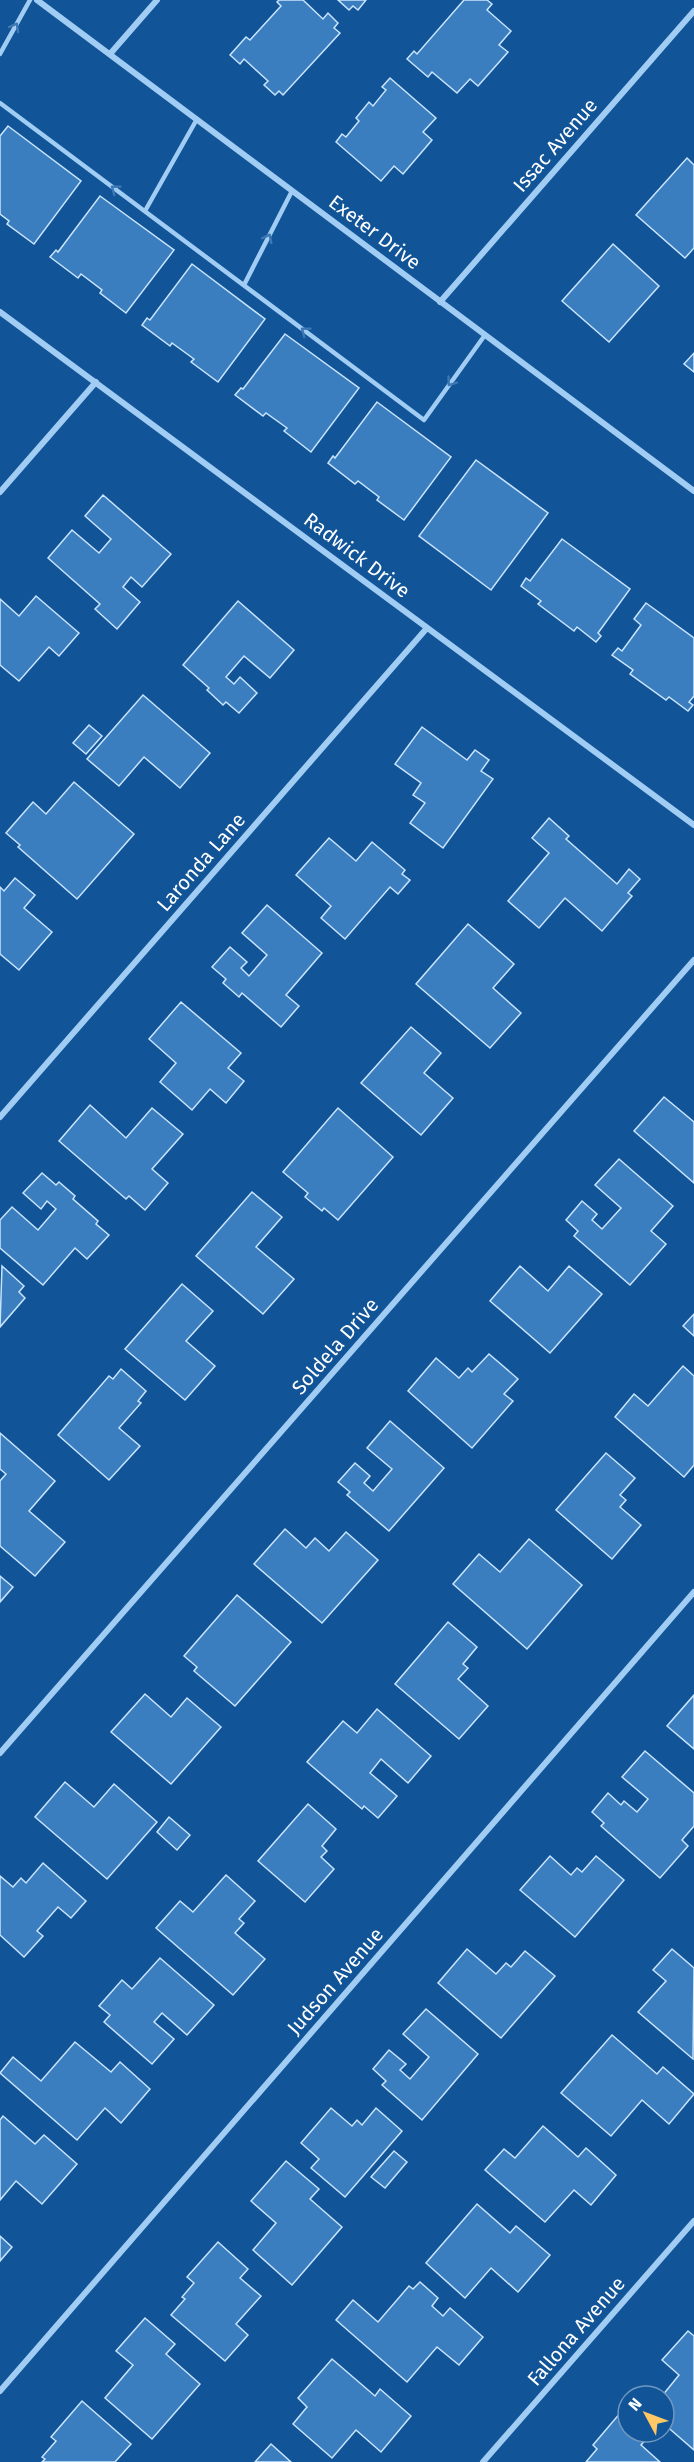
<svg xmlns="http://www.w3.org/2000/svg" width="694" height="2462" font-family="'Fira Sans',sans-serif">
<style>
.building{fill:#3a7ebf;stroke:#c9e4fe;stroke-width:1.5}
.lines{fill:none;stroke-linecap:round;stroke-linejoin:round}
.service{stroke:#a1ccf4;stroke-width:4.5}
.minor{stroke:#a1ccf4;stroke-width:6}
.oneway{stroke:#3c78b3}
.labels{text-anchor:middle;dominant-baseline:central;stroke-width:6;stroke-linejoin:round;paint-order:stroke}
.street-label{font-size:20px;fill:#fff;stroke:#115497}
</style>
<rect width="100%" height="100%" fill="#115497"/>
<!-- building -->
<g class="building">
<path d="M279,0H303L323,19L328,13L338,23L334,28L340,33L283,95L279,91L275,95L264,85L268,81L244,59L240,64L230,55L246,37L250,40L281,6L277,2Z"/>
<path d="M338,0H366L358,10L353,6L349,10Z"/>
<path d="M464,0H487L492,4L487,10L511,31L499,45L508,52L478,86L470,79L457,93L432,72L428,77L407,59L414,51L417,54Z"/>
<path d="M390,78L436,118L423,132L432,140L403,174L394,166L381,181L336,142L342,134L346,137L359,121L356,118L369,102L373,106L386,90L382,87Z"/>
<path d="M8,126L81,181L34,244L7,224L9,221L0,214V136Z"/>
<path d="M687,158L694,165V248L685,258L636,215Z"/>
<path d="M100,196L174,250L126,313L100,293L102,290L81,274L78,278L50,257L56,250L58,252Z"/>
<path d="M613,244L659,286L609,342L562,301Z"/>
<path d="M192,264L265,319L218,382L191,362L194,359L172,343L170,346L142,325L147,318L150,320Z"/>
<path d="M285,334L359,388L311,452L284,431L287,428L266,413L263,416L235,395L241,388L243,389Z"/>
<path d="M694,353V372L684,364Z"/>
<path d="M377,402L451,457L404,520L377,500L379,497L358,481L355,484L328,463L333,456L335,458Z"/>
<path d="M476,460L548,513L491,590L419,536Z"/>
<path d="M103,495L171,554L142,587L131,577L123,587L140,602L117,629L95,609L100,604L48,558L72,530L99,553L111,539L85,516Z"/>
<path d="M562,539L630,589L598,633L601,636L596,642L577,627L574,631L538,604L541,601L521,586L526,578L530,581Z"/>
<path d="M36,596L79,633L59,656L49,647L19,681L0,665V599L19,616Z"/>
<path d="M238,601L294,650L270,678L244,656L226,677L234,684L240,677L257,693L239,713L226,702L223,705L207,690L209,688L183,665Z"/>
<path d="M646,603L694,638V696L689,702L693,705L688,711L669,697L666,700L630,674L633,670L612,655L618,648L622,651L641,625L634,619Z"/>
<path d="M143,695L210,753L180,788L144,757L119,786L87,759Z"/>
<path d="M89,725L102,736L86,754L73,743Z"/>
<path d="M422,727L467,760L475,750L489,760L481,771L493,779L443,848L410,823L425,803L413,795L421,783L395,764Z"/>
<path d="M74,782L134,834L77,899L18,847L20,845L6,833L33,802L46,814Z"/>
<path d="M549,818L569,836L566,839L617,884L629,869L640,879L628,893L632,896L602,931L565,898L539,928L508,901L549,853L532,838Z"/>
<path d="M329,838L356,861L372,842L405,870L402,874L410,880L398,894L390,887L345,939L321,918L331,906L296,875Z"/>
<path d="M15,878L35,895L24,908L52,932L19,970L0,954V887L4,891Z"/>
<path d="M267,905L322,953L286,995L299,1006L281,1027L242,993L239,997L223,983L226,979L212,967L230,947L247,962L241,968L249,976L267,955L242,933Z"/>
<path d="M468,924L514,964L493,988L521,1013L490,1048L416,984Z"/>
<path d="M181,1002L241,1053L228,1068L244,1081L226,1103L210,1089L192,1110L160,1082L176,1063L149,1039Z"/>
<path d="M411,1027L441,1053L424,1073L453,1098L421,1135L361,1083Z"/>
<path d="M664,1097L694,1122V1183L634,1131Z"/>
<path d="M90,1105L126,1138L152,1108L183,1134L152,1169L168,1183L145,1210L129,1196L126,1199L59,1141Z"/>
<path d="M338,1108L393,1157L338,1220L324,1208L322,1211L305,1197L308,1193L283,1172Z"/>
<path d="M619,1159L673,1206L651,1231L666,1244L630,1285L574,1236L578,1231L566,1220L582,1201L597,1214L592,1220L602,1229L621,1208L595,1185Z"/>
<path d="M42,1173L56,1185L59,1182L75,1196L73,1199L98,1221L96,1224L109,1235L87,1259L75,1248L43,1285L0,1248V1220L12,1207L38,1230L56,1209L47,1201L41,1209L23,1193Z"/>
<path d="M252,1192L282,1217L256,1247L294,1279L263,1314L196,1256Z"/>
<path d="M2,1266L24,1286L19,1292L25,1298L0,1327Z"/>
<path d="M520,1266L548,1291L569,1266L602,1294L550,1353L490,1301Z"/>
<path d="M182,1284L213,1311L186,1341L215,1366L185,1400L125,1349Z"/>
<path d="M694,1314V1336L683,1326Z"/>
<path d="M489,1354L518,1379L504,1394L513,1401L472,1448L408,1391L436,1358L459,1378L468,1368L472,1372Z"/>
<path d="M683,1366L694,1376V1465L684,1477L615,1417L634,1394L648,1406Z"/>
<path d="M121,1369L146,1391L138,1401L141,1403L119,1428L140,1446L109,1480L58,1435L109,1376L113,1379Z"/>
<path d="M390,1421L444,1468L389,1531L347,1495L350,1492L338,1482L355,1463L370,1476L364,1483L373,1491L392,1469L367,1448Z"/>
<path d="M0,1433L55,1481L29,1511L65,1542L35,1576L0,1546V1481L6,1474L0,1469Z"/>
<path d="M606,1453L635,1478L620,1495L626,1500L620,1507L641,1525L612,1559L556,1510Z"/>
<path d="M285,1529L306,1548L315,1538L329,1551L346,1532L378,1560L322,1623L254,1564Z"/>
<path d="M529,1539L582,1585L527,1649L453,1584L479,1554L500,1572Z"/>
<path d="M0,1576L13,1587L0,1602Z"/>
<path d="M237,1595L291,1642L235,1706L194,1671L197,1667L184,1656Z"/>
<path d="M448,1622L477,1647L463,1664L468,1668L458,1679L488,1706L459,1739L395,1684Z"/>
<path d="M145,1694L171,1717L187,1698L221,1727L171,1784L111,1732Z"/>
<path d="M694,1695V1749L667,1726Z"/>
<path d="M377,1709L431,1756L408,1783L381,1759L370,1773L397,1796L378,1818L364,1806L362,1809L307,1762L343,1721L357,1733Z"/>
<path d="M645,1751L694,1793V1826L682,1840L688,1846L660,1878L601,1826L604,1823L592,1812L608,1793L621,1805L624,1801L637,1812L648,1799L622,1777Z"/>
<path d="M65,1782L94,1807L114,1784L157,1822L107,1879L35,1817Z"/>
<path d="M308,1804L336,1829L322,1846L327,1851L321,1857L334,1869L305,1902L258,1861Z"/>
<path d="M169,1817L190,1835L177,1850L157,1832Z"/>
<path d="M550,1856L571,1875L577,1868L582,1872L596,1856L624,1880L575,1937L520,1890Z"/>
<path d="M43,1863L86,1901L71,1918L58,1907L37,1931L43,1936L24,1957L0,1935V1876L13,1887L21,1878L26,1883Z"/>
<path d="M226,1875L255,1901L239,1919L244,1923L235,1933L265,1959L233,1995L156,1928L180,1901L193,1912Z"/>
<path d="M467,1949L496,1974L506,1963L511,1967L525,1951L555,1976L501,2038L438,1983Z"/>
<path d="M672,1949L694,1968L693,2059L638,2012L666,1981L653,1970Z"/>
<path d="M160,1958L214,2005L187,2035L162,2013L154,2022L174,2039L152,2064L104,2022L110,2015L99,2006L122,1980L132,1989Z"/>
<path d="M426,2009L478,2054L422,2120L382,2085L386,2081L373,2069L389,2050L406,2064L400,2070L410,2079L429,2057L403,2034Z"/>
<path d="M612,2035L657,2074L663,2067L694,2094L669,2124L642,2100L611,2136L561,2093Z"/>
<path d="M75,2042L111,2072L120,2062L150,2089L121,2123L105,2108L77,2140L0,2073L13,2057L41,2081Z"/>
<path d="M331,2108L352,2126L357,2120L362,2125L376,2108L402,2131L345,2197L311,2168L319,2159L301,2143Z"/>
<path d="M3,2116L35,2144L44,2135L77,2164L42,2204L16,2181L0,2200V2120Z"/>
<path d="M543,2126L578,2157L586,2148L616,2175L591,2205L574,2190L545,2222L485,2170L504,2149L515,2158Z"/>
<path d="M394,2151L407,2162L385,2188L371,2177Z"/>
<path d="M286,2161L319,2189L310,2199L342,2227L292,2285L253,2250L276,2223L251,2201Z"/>
<path d="M477,2204L510,2233L516,2226L550,2255L518,2292L491,2268L465,2298L426,2263Z"/>
<path d="M0,2236L12,2247L0,2261Z"/>
<path d="M218,2242L248,2269L240,2278L261,2296L236,2324L248,2335L225,2361L171,2315L185,2299L182,2297L194,2283L187,2277Z"/>
<path d="M420,2282L438,2298L432,2306L443,2316L450,2308L483,2337L459,2365L437,2347L407,2382L336,2320L353,2300L378,2322L409,2286L413,2289Z"/>
<path d="M145,2318L175,2344L166,2354L200,2384L152,2439L105,2398L133,2365L116,2351Z"/>
<path d="M688,2331L694,2336V2450L664,2424V2396H662L679,2375L662,2360Z"/>
<path d="M332,2359L375,2396L380,2389L411,2416L381,2452L356,2430L332,2458L293,2424L307,2407L298,2398Z"/>
<path d="M82,2401L131,2444L115,2462H42L45,2459L42,2457L56,2441L51,2437Z"/>
<path d="M621,2412L628,2418V2432H644L649,2436L641,2445L660,2462H586L597,2449L593,2445Z"/>
<path d="M271,2444L291,2462H255Z"/>
</g>
<g class="lines">
<!-- service -->
<g class="service">
<path d="M0,54L30,0"/>
<path d="M0,103L424,420L485,335"/>
<path d="M145,211L197,119"/>
<path d="M244,285L292,191"/>
</g>
<!-- minor -->
<g class="minor">
<path d="M37,0L694,491"/>
<path d="M110,54L157,0"/>
<path d="M440,302L694,11"/>
<path d="M0,312L694,825"/>
<path d="M0,492L96,382"/>
<path d="M0,1117L427,628"/>
<path d="M0,1753L694,960"/>
<path d="M0,2391L694,1592"/>
<path d="M483,2462L694,2221"/>
</g>
</g>
<!-- one-way arrows -->
<defs><path id="oneway-chevron" d="M-2-3.5L2.5 0L-2 3.5" fill="none" stroke-width="1.6" stroke-linecap="round" stroke-linejoin="round" transform="scale(1.5)"/></defs>
<g class="oneway">
<use href="#oneway-chevron" transform="translate(15 27) rotate(-61)"/>
<use href="#oneway-chevron" transform="translate(115 189) rotate(-143)"/>
<use href="#oneway-chevron" transform="translate(268 238) rotate(-63)"/>
<use href="#oneway-chevron" transform="translate(305 331) rotate(-143)"/>
<use href="#oneway-chevron" transform="translate(451 382) rotate(126)"/>
</g>
<g class="labels">
<!-- street labels -->
<g class="street-label">
<text transform="translate(555 145) rotate(-49)">Issac Avenue</text>
<text transform="translate(375 232) rotate(37)">Exeter Drive</text>
<text transform="translate(357 555) rotate(37)">Radwick Drive</text>
<text transform="translate(201 862) rotate(-49)">Laronda Lane</text>
<text transform="translate(335 1346) rotate(-49)">Soldela Drive</text>
<text transform="translate(335 1981) rotate(-49)">Judson Avenue</text>
<text transform="translate(576 2331) rotate(-49)">Fallona Avenue</text>
</g>
</g>
<!-- north arrow -->
<g transform="translate(646 2414) rotate(311)"><circle r="28" fill="#115497" stroke="#7098c1" stroke-width="1.5"/>
<path d="M0-4.5L10 22L0 15L-10 22Z" fill="#ffc864"/>
<text y="-9" font-size="16" font-weight="bold" text-anchor="middle" fill="#ffffff">N</text>
</g>
</svg>
